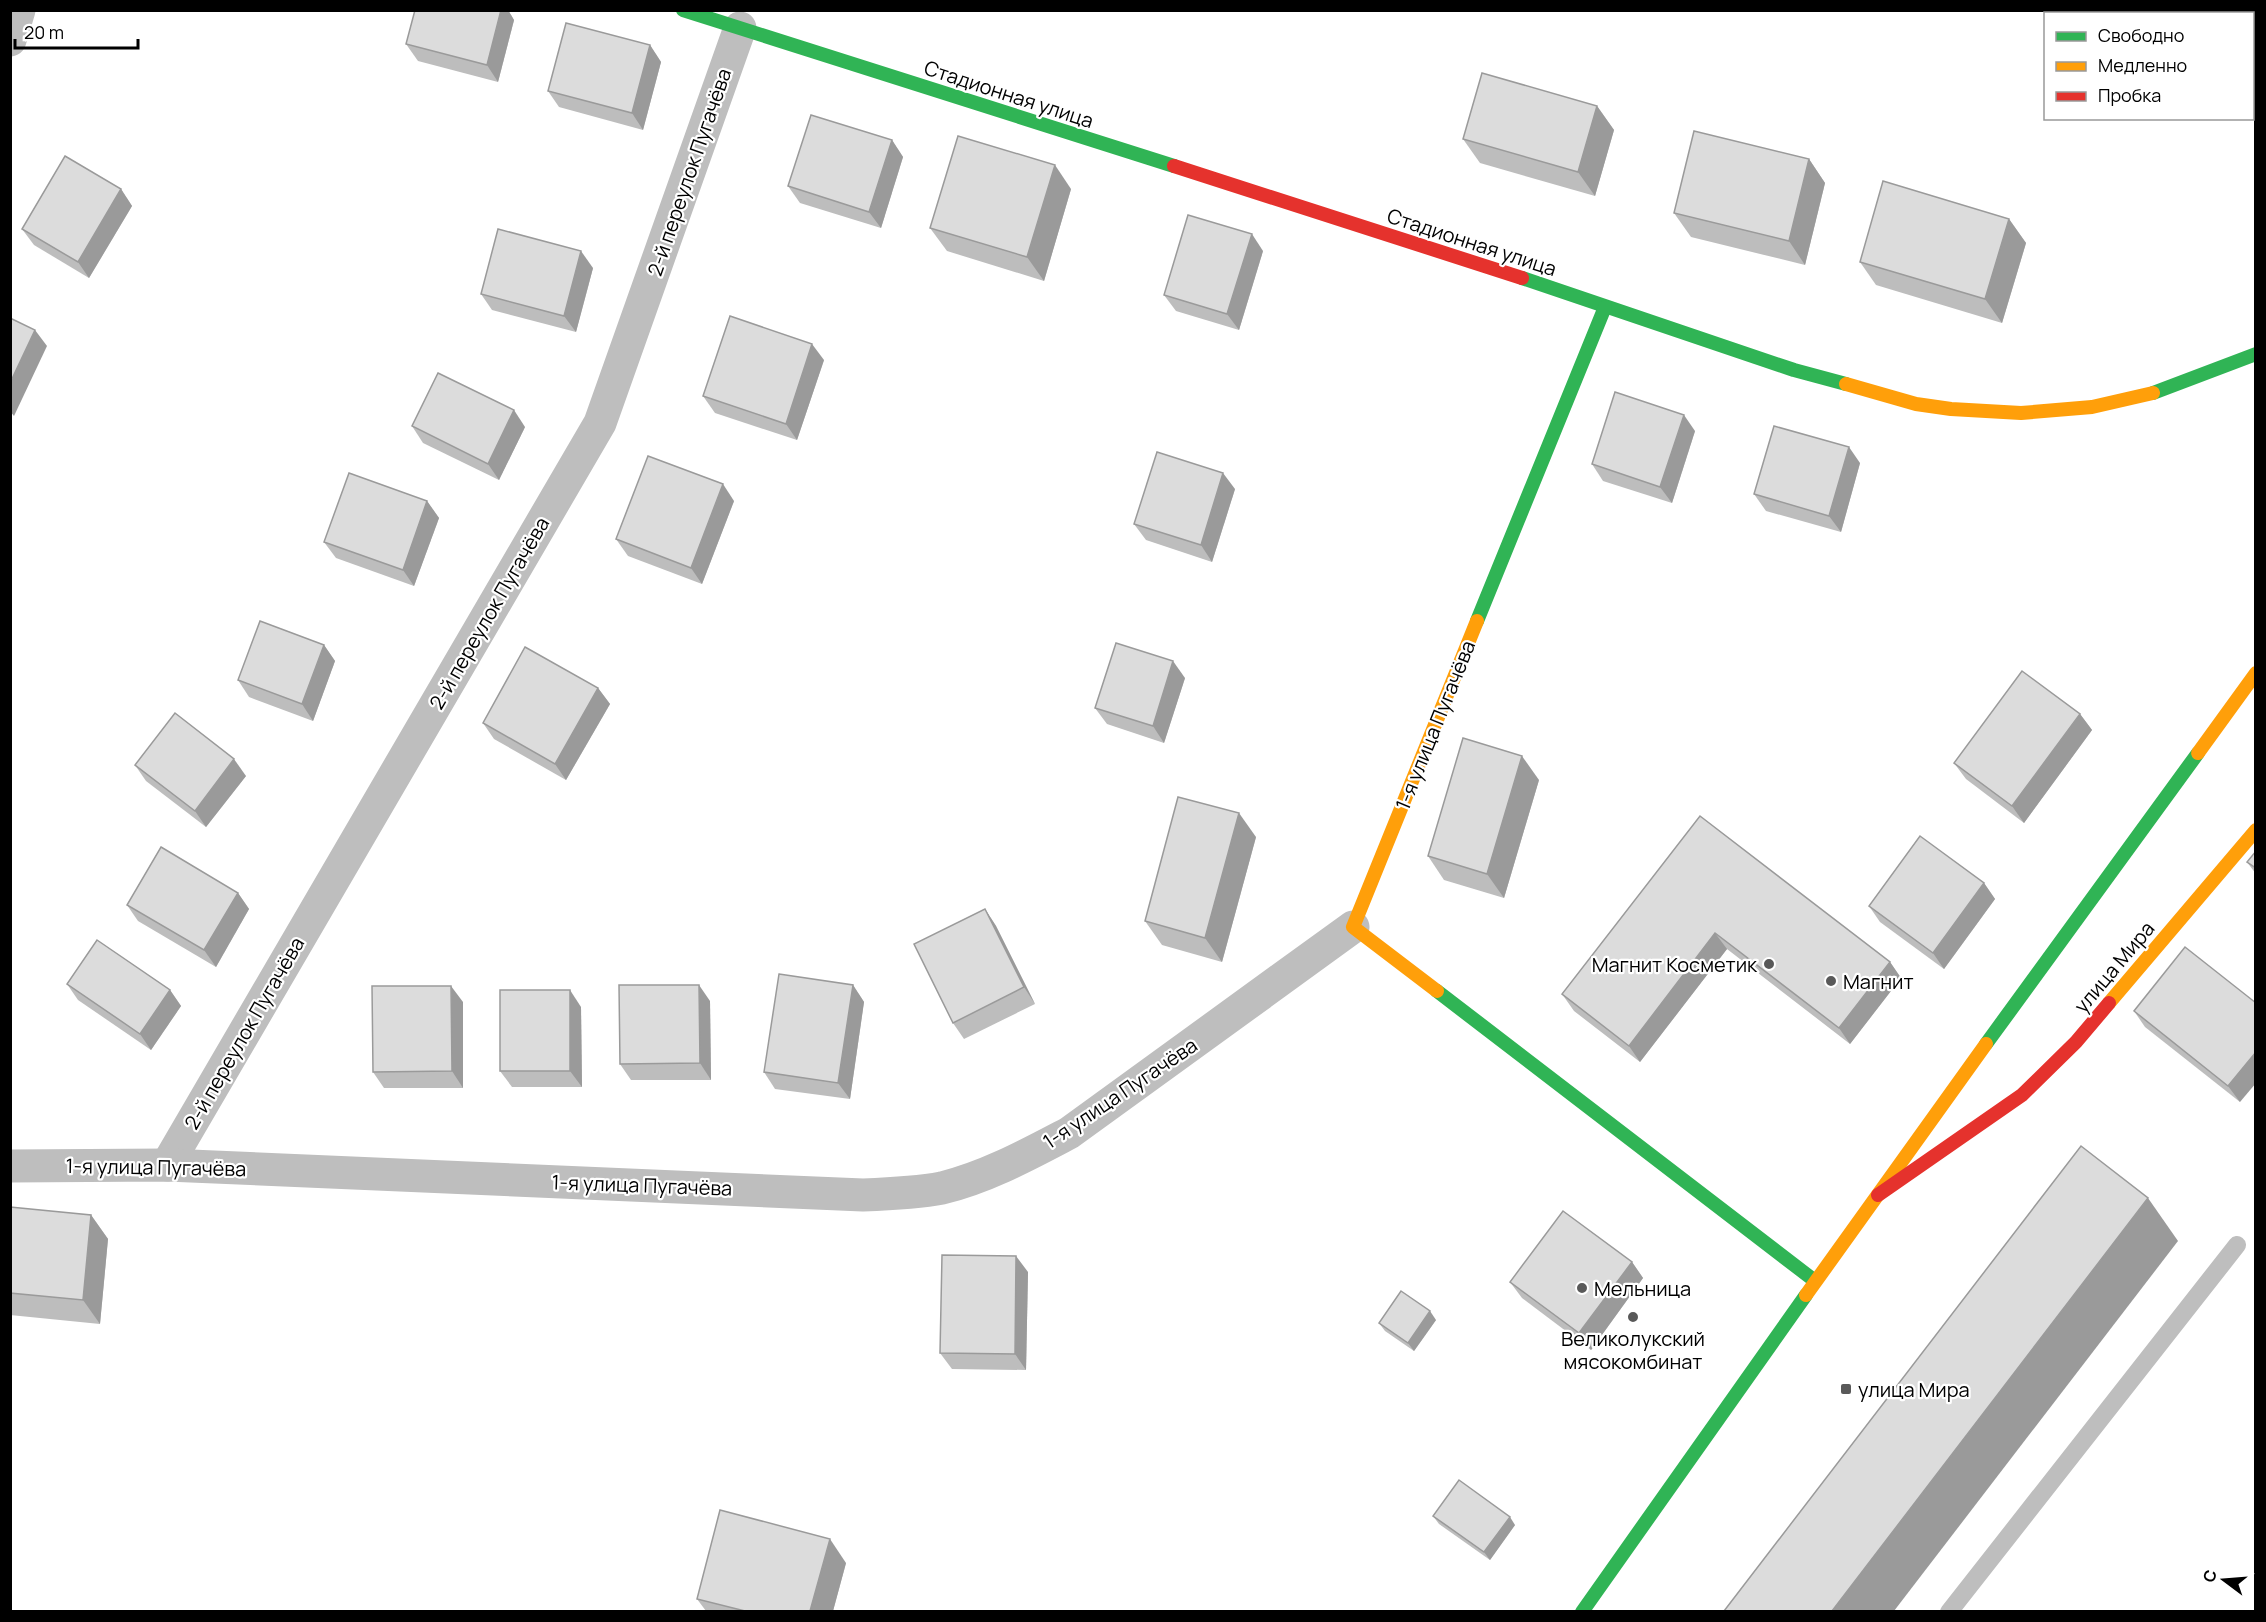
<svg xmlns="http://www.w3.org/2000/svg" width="2266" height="1622" font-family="Manrope,sans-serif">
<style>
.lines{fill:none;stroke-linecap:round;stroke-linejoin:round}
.lane{stroke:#bebebe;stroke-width:18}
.street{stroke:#bebebe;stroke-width:33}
.fast{stroke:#30b455;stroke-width:14}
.slow{stroke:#ff9f0a;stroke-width:14}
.jam{stroke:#e5322d;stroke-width:14}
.wall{fill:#bdbdbd}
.shaded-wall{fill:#9a9a9a}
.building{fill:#dcdcdc;stroke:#9a9a9a;stroke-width:1.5}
.poi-dot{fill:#595959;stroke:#fff;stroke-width:2}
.labels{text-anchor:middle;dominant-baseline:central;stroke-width:4.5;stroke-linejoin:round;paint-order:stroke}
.street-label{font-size:20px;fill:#000;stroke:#fff}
.poi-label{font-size:20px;fill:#000;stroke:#fff;text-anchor:start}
</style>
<rect width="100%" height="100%" fill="#fff"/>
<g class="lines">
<!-- lane -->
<path class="lane" d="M1949,1612L2237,1245"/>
<!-- street -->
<g class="street">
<path d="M10,40L19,10"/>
<path d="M167,1165L600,423L740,28"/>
<path d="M10,1166L167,1165L863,1195C890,1194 916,1193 942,1188C987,1177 1029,1154 1069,1133L1353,927"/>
</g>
<!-- fast -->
<g class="fast">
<path d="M683,10L1174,166"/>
<path d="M1522,278L1794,370L1846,384"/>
<path d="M2153,393L2256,354"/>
<path d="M1477,621L1605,307"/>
<path d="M1437,991L1815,1281"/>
<path d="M1986,1044L2198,753"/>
<path d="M1582,1612L1806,1295"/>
</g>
<!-- slow -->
<g class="slow">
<path d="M1846,384L1916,404L1951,409L2021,413L2092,407L2153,393"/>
<path d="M2198,753L2256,673"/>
<path d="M1437,991L1353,927L1477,621"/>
<path d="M2109,1003L2256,830"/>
<path d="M1806,1295L1986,1044"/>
</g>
<!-- jam -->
<g class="jam">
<path d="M1174,166L1522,278"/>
<path d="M1878,1195L2022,1095L2076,1042L2109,1003"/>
</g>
</g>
<!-- wall -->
<g class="wall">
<path d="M415,10H508L514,20L498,82L418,61L406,44Z"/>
<path d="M650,45L661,62L643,130L559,107L548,91Z"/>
<path d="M1597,106L1614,130L1595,196L1480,163L1463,139Z"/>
<path d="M892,140L903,157L881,228L800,203L788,186Z"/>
<path d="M1809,159L1825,183L1805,265L1691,237L1674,213Z"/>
<path d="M121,189L132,206L89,278L34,245L22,229Z"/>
<path d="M1071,189L1044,281L947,251L930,228Z"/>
<path d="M2009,219L2026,243L2002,323L1876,285L1860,262Z"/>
<path d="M1263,251L1239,330L1176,311L1164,295Z"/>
<path d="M593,268L576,332L492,310L481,294Z"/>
<path d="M824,360L797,440L715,413L703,396Z"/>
<path d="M412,426L525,427L499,480L423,443Z"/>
<path d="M1695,431L1672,503L1603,481L1592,464Z"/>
<path d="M1860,463L1841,532L1766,511L1754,494Z"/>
<path d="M1235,489L1212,562L1146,540L1134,524Z"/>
<path d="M427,501L439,518L414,586L336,558L324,542Z"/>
<path d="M734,501L702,584L628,556L616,539Z"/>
<path d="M324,645L335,661L313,721L249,697L238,680Z"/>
<path d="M1185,678L1164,743L1107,724L1095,708Z"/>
<path d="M598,688L610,704L566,780L494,739L483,723Z"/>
<path d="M2080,714L2092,730L2024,823L1966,779L1954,763Z"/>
<path d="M135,765L246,776L206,827L146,781Z"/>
<path d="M1539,780L1504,898L1444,880L1428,856Z"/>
<path d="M1700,816L1890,962L1901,978L1850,1044L1727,949L1640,1062L1574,1011L1562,994Z"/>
<path d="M1256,837L1222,962L1162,945L1145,921Z"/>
<path d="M2256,851V874L2247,862Z"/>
<path d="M1984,883L1995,899L1944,969L1880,922L1869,906Z"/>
<path d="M238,893L249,909L216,967L138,921L127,905Z"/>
<path d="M985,909L996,926L1035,1004L964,1039L953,1023Z"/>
<path d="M67,984L170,990L181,1006L151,1050L78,1000Z"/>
<path d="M853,985L864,1002L850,1099L775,1089L764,1072Z"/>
<path d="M710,1001L711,1080H631L620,1064Z"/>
<path d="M463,1002V1088H384L373,1072Z"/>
<path d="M2256,1003L2240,1102L2145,1027L2134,1011Z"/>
<path d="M581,1007L582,1087H512L500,1071Z"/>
<path d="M10,1207L91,1215L108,1239L100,1324L10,1315Z"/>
<path d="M1632,1262L1643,1278L1591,1350L1522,1298L1510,1282Z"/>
<path d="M1028,1272L1026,1370L952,1369L940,1353Z"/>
<path d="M1436,1320L1414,1351L1385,1331L1379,1323Z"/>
<path d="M1433,1516L1515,1525L1490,1560L1439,1524Z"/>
<path d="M846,1563L833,1611H706L697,1599Z"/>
</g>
<!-- shaded-wall -->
<g class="shaded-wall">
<path d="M501,10H508L514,20L498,82L487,65Z"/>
<path d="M650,45L661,62L643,130L632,113Z"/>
<path d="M1597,106L1614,130L1595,196L1578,172Z"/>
<path d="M892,140L903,157L881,228L869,212Z"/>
<path d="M1809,159L1825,183L1805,265L1789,241Z"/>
<path d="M1055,165L1071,189L1044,281L1027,257Z"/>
<path d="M121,189L132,206L89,278L78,262Z"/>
<path d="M2009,219L2026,243L2002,323L1985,299Z"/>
<path d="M1252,234L1263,251L1239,330L1227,314Z"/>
<path d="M581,251L593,268L576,332L564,316Z"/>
<path d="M35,330L47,346L14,416L10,411V383Z"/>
<path d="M812,344L824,360L797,440L786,424Z"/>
<path d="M514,410L525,427L499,480L488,464Z"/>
<path d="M1684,415L1695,431L1672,503L1660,487Z"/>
<path d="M1849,447L1860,463L1841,532L1829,516Z"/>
<path d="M1223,473L1235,489L1212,562L1201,545Z"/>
<path d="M723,484L734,501L702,584L691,568Z"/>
<path d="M427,501L439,518L414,586L403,570Z"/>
<path d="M324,645L335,661L313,721L302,704Z"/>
<path d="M1173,661L1185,678L1164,743L1153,726Z"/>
<path d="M598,688L610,704L566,780L555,764Z"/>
<path d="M2080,714L2092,730L2024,823L2012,806Z"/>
<path d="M1522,756L1539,780L1504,898L1487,874Z"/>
<path d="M234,759L246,776L206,827L195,811Z"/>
<path d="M1239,813L1256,837L1222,962L1205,938Z"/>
<path d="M1984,883L1995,899L1944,969L1933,953Z"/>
<path d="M238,893L249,909L216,967L204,950Z"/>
<path d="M985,909L996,926L1035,1004L1024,987Z"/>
<path d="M1715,933L1727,949L1640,1062L1629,1046Z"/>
<path d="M1890,962L1901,978L1850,1044L1839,1028Z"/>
<path d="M699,985L710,1001L711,1080L700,1063Z"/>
<path d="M853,985L864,1002L850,1099L838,1083Z"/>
<path d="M451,986L463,1002V1088L452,1071Z"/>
<path d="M170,990L181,1006L151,1050L140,1034Z"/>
<path d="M570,990L581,1007L582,1087L570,1071Z"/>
<path d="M2256,1052V1083L2240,1102L2228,1086Z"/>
<path d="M2148,1198L2178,1241L1894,1611H1832Z"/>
<path d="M91,1215L108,1239L100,1324L83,1300Z"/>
<path d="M1016,1256L1028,1272L1026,1370L1015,1354Z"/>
<path d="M1632,1262L1643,1278L1591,1350L1579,1333Z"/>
<path d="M1430,1311L1436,1320L1414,1351L1408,1343Z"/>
<path d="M1510,1517L1515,1525L1490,1560L1484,1552Z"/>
<path d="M830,1539L846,1563L833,1611H810Z"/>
</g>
<!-- building -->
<g class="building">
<path d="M415,10H501L487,65L406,44Z"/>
<path d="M566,23L650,45L632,113L548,91Z"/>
<path d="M1482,73L1597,106L1578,172L1463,139Z"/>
<path d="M811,115L892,140L869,212L788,186Z"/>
<path d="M1694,131L1809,159L1789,241L1674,213Z"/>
<path d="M958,136L1055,165L1027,257L930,228Z"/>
<path d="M65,156L121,189L78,262L22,229Z"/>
<path d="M1883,181L2009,219L1985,299L1860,262Z"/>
<path d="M1188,215L1252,234L1227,314L1164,295Z"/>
<path d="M498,229L581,251L564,316L481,294Z"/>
<path d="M730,316L812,344L786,424L703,396Z"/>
<path d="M10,318L35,330L10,383Z"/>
<path d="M438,373L514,410L488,464L412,426Z"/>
<path d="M1615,392L1684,415L1660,487L1592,464Z"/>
<path d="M1774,426L1849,447L1829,516L1754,494Z"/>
<path d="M1157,452L1223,473L1201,545L1134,524Z"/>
<path d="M648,456L723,484L691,568L616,539Z"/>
<path d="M349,473L427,501L403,570L324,542Z"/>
<path d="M260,621L324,645L302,704L238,680Z"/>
<path d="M1116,643L1173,661L1153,726L1095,708Z"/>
<path d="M525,647L598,688L555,764L483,723Z"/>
<path d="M2022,671L2080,714L2012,806L1954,763Z"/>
<path d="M175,713L234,759L195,811L135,765Z"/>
<path d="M1463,738L1522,756L1487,874L1428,856Z"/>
<path d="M1178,797L1239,813L1205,938L1145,921Z"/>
<path d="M1700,816L1890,962L1839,1028L1715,933L1629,1046L1562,994Z"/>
<path d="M1920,836L1984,883L1933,953L1869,906Z"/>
<path d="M161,847L238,893L204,950L127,905Z"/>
<path d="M2256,851V868L2247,862Z"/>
<path d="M985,909L1024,987L953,1023L914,944Z"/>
<path d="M97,940L170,990L140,1034L67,984Z"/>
<path d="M2185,947L2256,1003V1052L2228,1086L2134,1011Z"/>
<path d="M779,974L853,985L838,1083L764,1072Z"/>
<path d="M619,985H699L700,1063L620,1064Z"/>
<path d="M372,986H451L452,1071L373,1072Z"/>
<rect x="500" y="990" width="70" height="81"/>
<path d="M2081,1146L2148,1198L1832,1611H1724Z"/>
<path d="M10,1207L91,1215L83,1300L10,1293Z"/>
<path d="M1563,1211L1632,1262L1579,1333L1510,1282Z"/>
<path d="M942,1255L1016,1256L1015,1354L940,1353Z"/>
<path d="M1401,1291L1430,1311L1408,1343L1379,1323Z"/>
<path d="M1459,1480L1510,1517L1484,1552L1433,1516Z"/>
<path d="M720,1510L830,1539L810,1611H745L697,1599Z"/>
</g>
<!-- markers -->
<g class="poi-dot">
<circle cx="1769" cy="964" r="6"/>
<circle cx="1831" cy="981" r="6"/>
<circle cx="1582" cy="1288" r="6"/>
<circle cx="1633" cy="1317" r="6"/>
<rect x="1840" y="1383" width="12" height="12" rx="3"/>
</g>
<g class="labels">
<!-- street labels -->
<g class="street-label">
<text transform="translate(1009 94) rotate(18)">Стадионная улица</text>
<text transform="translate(689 172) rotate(-71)">2-й переулок Пугачёва</text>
<text transform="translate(1472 242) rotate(18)">Стадионная улица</text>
<text transform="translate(489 613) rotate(-60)">2-й переулок Пугачёва</text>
<text transform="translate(1435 725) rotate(-68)">1-я улица Пугачёва</text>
<text transform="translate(2114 967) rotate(-50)">улица Мира</text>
<text transform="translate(244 1033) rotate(-60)">2-й переулок Пугачёва</text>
<text transform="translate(1120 1093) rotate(-34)">1-я улица Пугачёва</text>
<text transform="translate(156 1167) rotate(1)">1-я улица Пугачёва</text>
<text transform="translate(642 1185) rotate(2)">1-я улица Пугачёва</text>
</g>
<!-- poi labels -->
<g class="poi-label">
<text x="1757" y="964" text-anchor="end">Магнит Косметик</text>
<text x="1843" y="981">Магнит</text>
<text x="1594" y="1288">Мельница</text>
<text x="1633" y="1338" text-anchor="middle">Великолукский<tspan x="1633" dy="23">мясокомбинат</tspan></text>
<text x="1858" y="1389">улица Мира</text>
</g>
</g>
<!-- border -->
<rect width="2266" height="1622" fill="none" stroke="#000000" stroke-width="24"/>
<!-- legend -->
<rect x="2044" y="12" width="210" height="108" fill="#ffffff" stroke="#999999" stroke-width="1.5"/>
<rect x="2056" y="32" width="30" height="9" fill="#30b455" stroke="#999999" stroke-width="1.5"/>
<text x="2098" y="42" font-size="18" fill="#000000">Свободно</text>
<rect x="2056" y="62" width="30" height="9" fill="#ff9f0a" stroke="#999999" stroke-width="1.5"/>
<text x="2098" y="72" font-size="18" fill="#000000">Медленно</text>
<rect x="2056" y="92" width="30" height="9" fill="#e5322d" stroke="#999999" stroke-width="1.5"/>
<text x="2098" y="102" font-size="18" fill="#000000">Пробка</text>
<!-- north arrow -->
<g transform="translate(2224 1580) rotate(286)" stroke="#ffffff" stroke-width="4.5" paint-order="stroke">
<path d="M0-4.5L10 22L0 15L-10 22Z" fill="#000000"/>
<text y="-9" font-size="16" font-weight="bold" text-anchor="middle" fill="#000000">С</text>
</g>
<!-- scale -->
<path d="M15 39v9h123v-9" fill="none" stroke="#000000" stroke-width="3"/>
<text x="24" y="39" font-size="18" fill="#000000" stroke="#ffffff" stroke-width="4.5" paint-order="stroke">20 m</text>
</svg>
